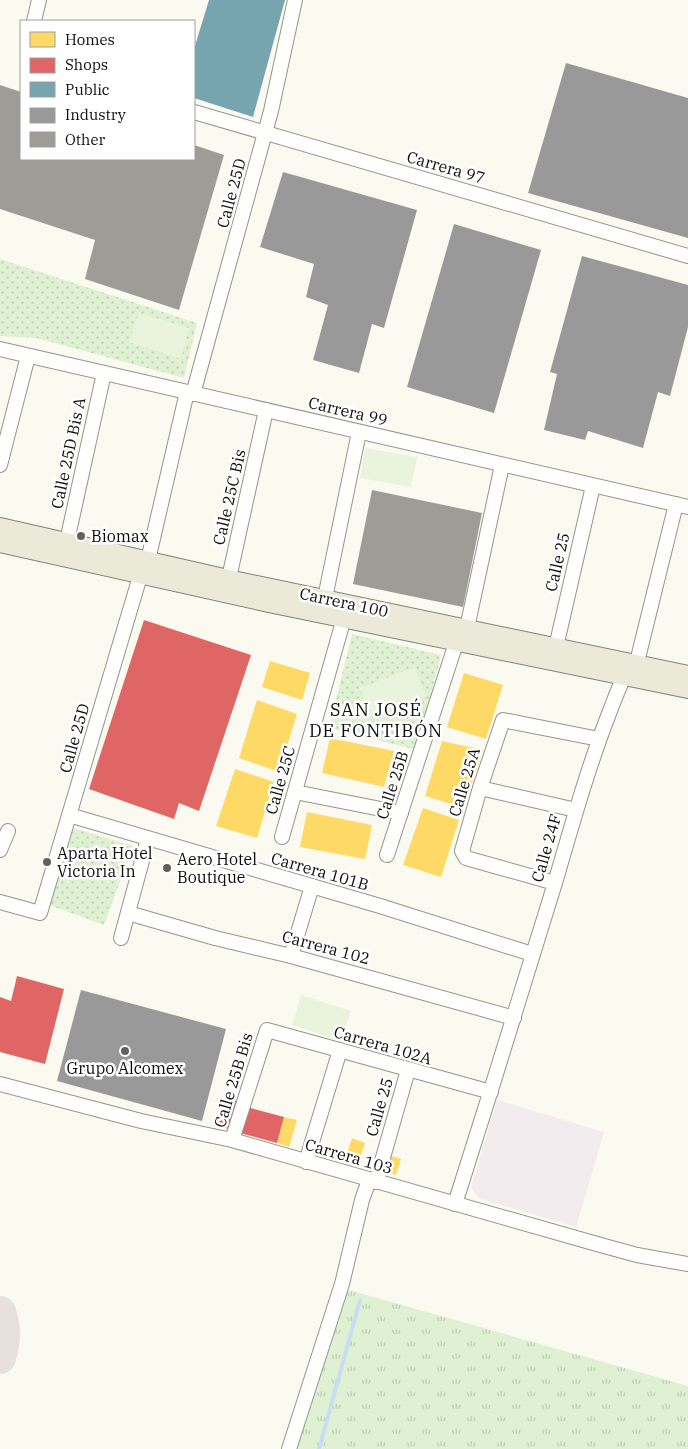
<svg xmlns="http://www.w3.org/2000/svg" width="688" height="1449" font-family="'IBM Plex Serif',serif">
<style>
.industrial{fill:#f3ecee}
.grass{fill:url(#grass-tufts)}
.park{fill:url(#park-dots)}
.pitch{fill:#eaf4dc}
.homes{fill:#ffd966}
.shops{fill:#e06666}
.public{fill:#76a5af}
.industry{fill:#999}
.lines{fill:none;stroke-linecap:round;stroke-linejoin:round}
.stream{stroke:#c9ddf4;stroke-width:4}
.taxiway{stroke:#e8e0da;stroke-width:32}
.building{fill:#9e9c97}
.minor-casing{stroke:#949490;stroke-width:16}
.major-casing{stroke:#81817d;stroke-width:20}
.minor{stroke:#fefefd;stroke-width:14}
.major{stroke:#ebead9;stroke-width:18}
.poi-dot{fill:#60605d;stroke:#fff;stroke-width:2}
.labels{text-anchor:middle;dominant-baseline:central;stroke-width:5;stroke-linejoin:round;paint-order:stroke}
.street-label{font-size:16px;fill:#0d0d0d;stroke:#fff}
.poi-label{font-size:16px;fill:#0d0d0d;stroke:#fff;text-anchor:start}
.neighbourhood-label{font-size:18px;letter-spacing:1px;fill:#0d0d0d;stroke:#fff}
</style>
<defs>
<pattern id="grass-tufts" width="24" height="20" patternUnits="userSpaceOnUse" patternTransform="scale(1.25)"><rect width="24" height="20" fill="#e0f0d2"/><path d="M3 7l-1-3M5 7V3M7 7l1-3M15 17l-1-3M17 17v-4M19 17l1-3" fill="none" stroke="#bfcdb3"/></pattern>
<pattern id="park-dots" width="8" height="8" patternUnits="userSpaceOnUse" patternTransform="scale(1.25)"><rect width="8" height="8" fill="#e0f0d2"/><path d="M2 2h.1M6 6h.1" fill="none" stroke="#bfcdb3" stroke-width="1.8" stroke-linecap="round"/></pattern>
</defs>
<rect width="100%" height="100%" fill="#fbfaf1"/>
<!-- industrial -->
<path class="industrial" d="M497,1100L604,1132L576,1227L480,1199L471,1187Z"/>
<!-- grass -->
<path class="grass" d="M342,1288L688,1386V1449H297Z"/>
<!-- park -->
<g class="park">
<path d="M0,259L197,323L184,378L36,338L0,336Z"/>
<path d="M352,634L441,655L417,750L329,728Z"/>
<path d="M74,828L133,846L104,925L49,905Z"/>
</g>
<!-- pitch -->
<g class="pitch">
<path d="M139,313L189,328L181,359L129,342Z"/>
<path d="M365,448L417,457L411,487L360,478Z"/>
<path d="M415,667L426,696L371,717L360,688Z"/>
<path d="M301,995L351,1011L341,1041L292,1025Z"/>
</g>
<!-- homes -->
<g class="homes">
<path d="M270,661L310,673L302,700L262,687Z"/>
<path d="M464,673L503,685L486,739L447,727Z"/>
<path d="M257,700L297,714L279,772L239,758Z"/>
<path d="M330,738L394,751L384,787L322,773Z"/>
<path d="M442,741L483,750L464,808L425,796Z"/>
<path d="M235,769L274,782L257,838L216,826Z"/>
<path d="M423,808L459,820L441,877L403,865Z"/>
<path d="M307,812L372,825L365,859L300,847Z"/>
<path d="M284,1117L297,1120L289,1147L277,1143Z"/>
<path d="M352,1138L365,1143L358,1164L345,1160Z"/>
<path d="M388,1155L401,1159L396,1175L383,1171Z"/>
</g>
<!-- shops -->
<g class="shops">
<path d="M144,620L251,655L199,811L179,803L174,819L89,789Z"/>
<path d="M17,976L64,989L45,1064L0,1052V997L11,1001Z"/>
<path d="M225,1098L237,1101L229,1129L217,1126Z"/>
<path d="M247,1107L284,1117L277,1143L240,1133Z"/>
</g>
<!-- public -->
<path class="public" d="M209,0H285L253,117L194,98V49Z"/>
<!-- industry -->
<g class="industry">
<path d="M566,63L688,98V238L528,193Z"/>
<path d="M283,172L417,210L384,328L372,324L359,373L313,360L328,305L306,297L314,264L260,247Z"/>
<path d="M454,224L541,250L494,413L407,387Z"/>
<path d="M582,256L688,285V327L670,396L658,392L643,448L588,431L585,440L544,430L557,374L550,372Z"/>
<path d="M81,990L226,1029L202,1121L57,1081Z"/>
</g>
<g class="lines">
<!-- stream -->
<path class="stream" d="M319,1449L360,1300"/>
<!-- taxiway -->
<path class="taxiway" d="M0,1312C6,1328 5,1342 0,1358"/>
</g>
<!-- building -->
<g class="building">
<path d="M0,85L21,92V159H194V145L224,155L179,310L85,279L95,240L0,209Z"/>
<path d="M372,490L482,513L463,607L353,584Z"/>
</g>
<g class="lines">
<!-- minor casing -->
<g class="minor-casing">
<g id="minor">
<path d="M34,21L39,0"/>
<path d="M194,112L688,256"/>
<path d="M0,349L688,507"/>
<path d="M193,394L271,111L295,0"/>
<path d="M0,465L28,356"/>
<path d="M67,541L104,373"/>
<path d="M148,560L187,392"/>
<path d="M227,587L266,410"/>
<path d="M325,598L359,432"/>
<path d="M467,628L502,465"/>
<path d="M556,647L593,486"/>
<path d="M480,788L576,810"/>
<path d="M295,792L401,813"/>
<path d="M69,815L380,906L532,954"/>
<path d="M282,837L344,618"/>
<path d="M0,850L8,831"/>
<path d="M387,855L457,640"/>
<path d="M555,883L466,858L462,851L480,788L503,720L599,739"/>
<path d="M0,902L40,913L141,573"/>
<path d="M128,913L215,938L291,956L514,1018"/>
<path d="M121,938L148,839"/>
<path d="M291,956L312,886"/>
<path d="M0,1084L141,1121L232,1140L597,1244L637,1255L688,1264"/>
<path d="M232,1140L267,1030L491,1092"/>
<path d="M306,1162L340,1050"/>
<path d="M376,1182L408,1070"/>
<path d="M455,1204C489,1097 522,991 555,883C572,825 588,767 610,711C617,693 624,671 638,658L676,504"/>
<path d="M289,1449L342,1284L362,1200L369,1180"/>
</g>
</g>
<!-- major casing -->
<g class="major-casing">
<g id="major">
<path d="M0,527L228,579L688,675"/>
<path d="M0,543L269,603L688,689"/>
</g>
</g>
<!-- minor -->
<use href="#minor" class="minor"/>
<!-- major -->
<use href="#major" class="major"/>
</g>
<!-- markers -->
<g class="poi-dot">
<circle cx="81" cy="536" r="5"/>
<circle cx="47" cy="862" r="5"/>
<circle cx="167" cy="868" r="5"/>
<circle cx="125" cy="1051" r="5"/>
</g>
<g class="labels">
<!-- street labels -->
<g class="street-label">
<text transform="translate(446 167) rotate(16)">Carrera 97</text>
<text transform="translate(231 193) rotate(-75)">Calle 25D</text>
<text transform="translate(348 411) rotate(13)">Carrera 99</text>
<text transform="translate(68 453) rotate(-78)">Calle 25D Bis A</text>
<text transform="translate(229 497) rotate(-77)">Calle 25C Bis</text>
<text transform="translate(557 562) rotate(-77)">Calle 25</text>
<text transform="translate(344 602) rotate(12)">Carrera 100</text>
<text transform="translate(74 738) rotate(-74)">Calle 25D</text>
<text transform="translate(280 780) rotate(-74)">Calle 25C</text>
<text transform="translate(464 782) rotate(-73)">Calle 25A</text>
<text transform="translate(392 785) rotate(-72)">Calle 25B</text>
<text transform="translate(546 848) rotate(-74)">Calle 24F</text>
<text transform="translate(320 871) rotate(16)">Carrera 101B</text>
<text transform="translate(326 947) rotate(15)">Carrera 102</text>
<text transform="translate(383 1045) rotate(16)">Carrera 102A</text>
<text transform="translate(233 1080) rotate(-73)">Calle 25B Bis</text>
<text transform="translate(379 1107) rotate(-74)">Calle 25</text>
<text transform="translate(349 1156) rotate(16)">Carrera 103</text>
</g>
<!-- poi labels -->
<g class="poi-label">
<text x="91" y="536">Biomax</text>
<text x="57" y="853">Aparta Hotel<tspan x="57" dy="18">Victoria In</tspan></text>
<text x="177" y="859">Aero Hotel<tspan x="177" dy="18">Boutique</tspan></text>
<text x="125" y="1068" text-anchor="middle">Grupo Alcomex</text>
</g>
<!-- neighbourhood labels -->
<g class="neighbourhood-label">
<text x="376" y="709">SAN JOSÉ<tspan x="376" dy="21">DE FONTIBÓN</tspan></text>
</g>
</g>
<!-- legend -->
<rect x="20" y="20" width="175" height="140" fill="#ffffff" stroke="#9e9e9e"/>
<rect x="30" y="32" width="25" height="15" fill="#ffd966" stroke="#9e9e9e"/>
<text x="65" y="45" font-size="15" fill="#0d0d0d">Homes</text>
<rect x="30" y="58" width="25" height="15" fill="#e06666" stroke="#9e9e9e"/>
<text x="65" y="70" font-size="15" fill="#0d0d0d">Shops</text>
<rect x="30" y="82" width="25" height="15" fill="#76a5af" stroke="#9e9e9e"/>
<text x="65" y="95" font-size="15" fill="#0d0d0d">Public</text>
<rect x="30" y="108" width="25" height="15" fill="#999999" stroke="#9e9e9e"/>
<text x="65" y="120" font-size="15" fill="#0d0d0d">Industry</text>
<rect x="30" y="132" width="25" height="15" fill="#9e9c97" stroke="#9e9e9e"/>
<text x="65" y="145" font-size="15" fill="#0d0d0d">Other</text>
</svg>
